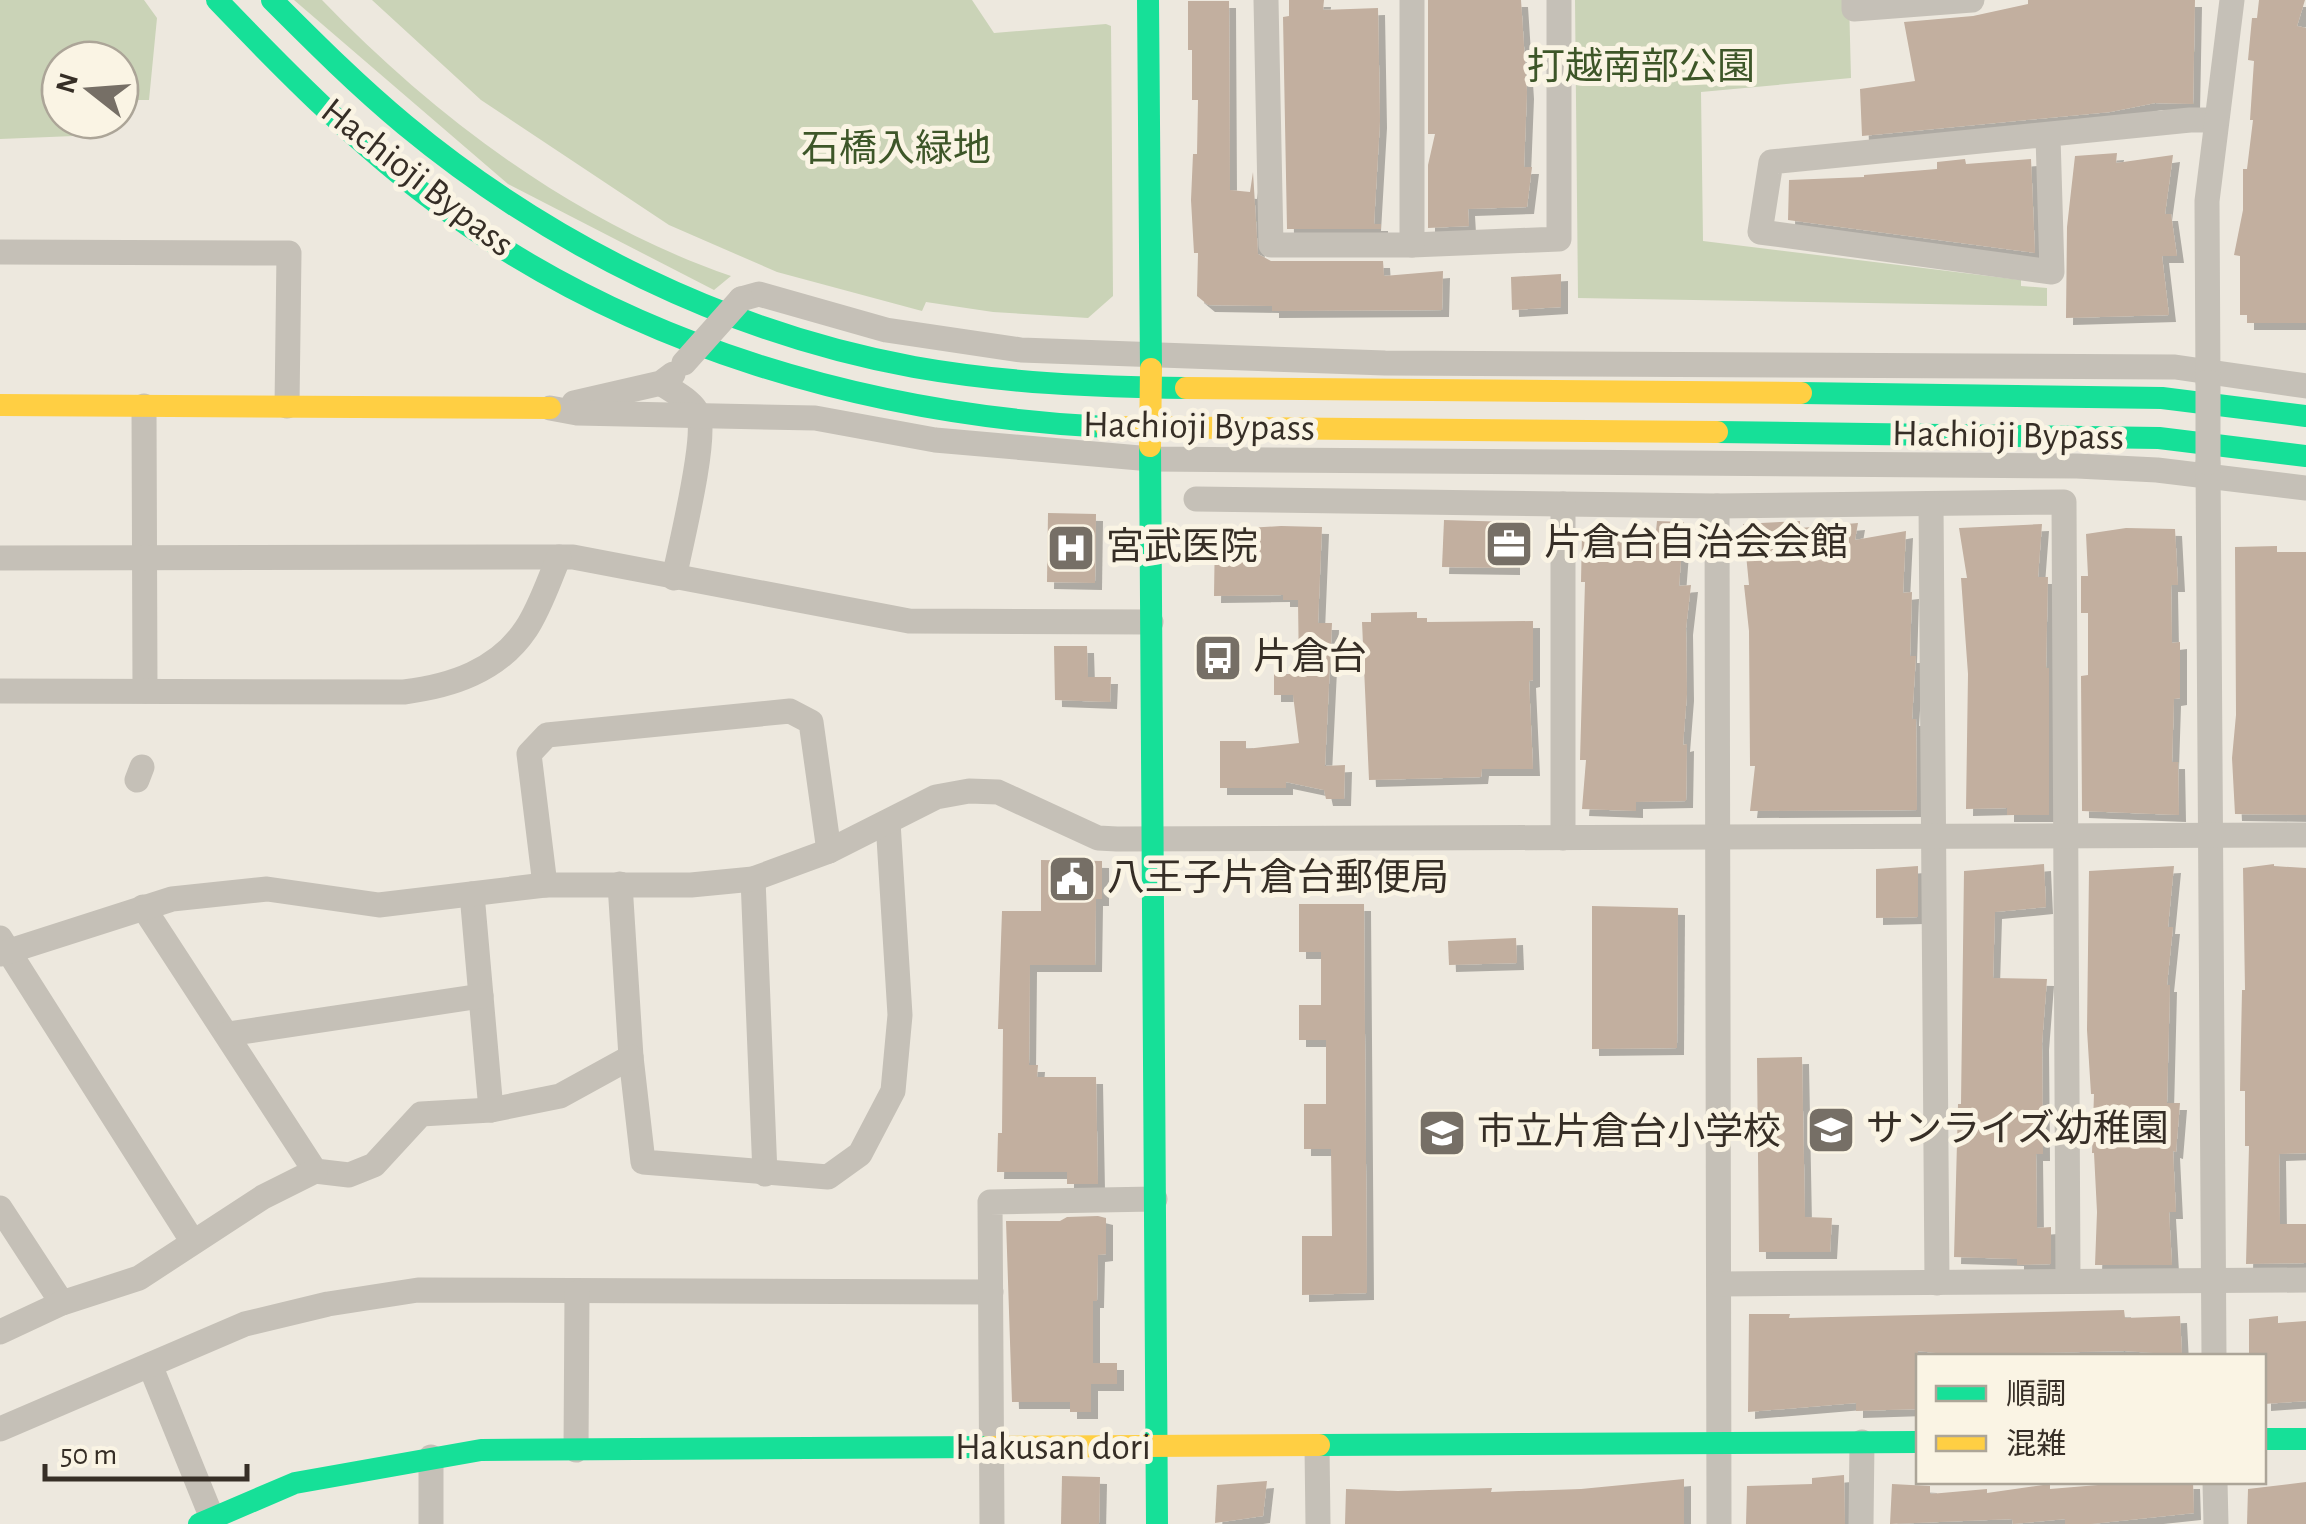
<svg xmlns="http://www.w3.org/2000/svg" width="2306" height="1524" font-family="'Alegreya Sans','Noto Sans JP',sans-serif">
<style>
.green{fill:#cad3b7}
.building{fill:#c2af9f;filter:url(#shadow)}
.lines{fill:none;stroke-linecap:round;stroke-linejoin:round}
.street{stroke:#c5c0b7;stroke-width:25}
.fast{stroke:#16e098;stroke-width:22}
.slow{stroke:#ffcf43;stroke-width:22}
.street-bridge{stroke:#c5c0b7;stroke-width:25}
.slow-bridge{stroke:#ffcf43;stroke-width:22}
.labels{text-anchor:middle;dominant-baseline:central;stroke-width:10;stroke-linejoin:round;paint-order:stroke}
.park-label{font-size:38px;fill:#3d5628;stroke:#faf4e4}
.street-label{font-size:38px;fill:#362e26;stroke:#faf4e4}
.poi-label{font-size:38px;fill:#362e26;stroke:#faf4e4;text-anchor:start}
</style>
<defs>
<filter id="shadow"><feDropShadow dx="7" dy="7" stdDeviation="0" flood-color="#0004"/></filter>
</defs>
<rect width="100%" height="100%" fill="#ede8de"/>
<!-- green -->
<g class="green">
<path d="M0,0H144L157,18L149,100H120V60H60V120H92L74,136L0,139Z"/>
<path d="M294,0H322C436,118 574,222 731,276L714,290L508,184Z"/>
<path d="M372,0H972L994,33L1106,24L1111,26L1113,296L1088,318L993,312L926,302L922,311L777,272L669,225L481,100Z"/>
<path d="M1575,0H1849L1851,78L1701,92L1703,241L2021,280V286L2047,288V306L1578,298Z"/>
</g>
<!-- building -->
<g class="building">
<path d="M1289,0H1324L1323,10L1378,8L1380,121L1374,224H1381V229H1287L1283,17L1289,16Z"/>
<path d="M1428,0H1521L1527,92L1524,167H1532L1527,207L1468,209L1469,226L1428,228V165L1435,134H1428Z"/>
<path d="M2028,0H2195L2193,104L2155,103L2110,112L1862,136L1860,89L1915,81L1904,22L1973,16L2028,4Z"/>
<path d="M2259,0H2305L2297,26L2306,28V323H2247V315H2240V256L2234,255L2243,210V169H2247L2253,120H2250L2254,61L2248,60L2252,18H2257Z"/>
<path d="M1188,1H1229L1230,190L1250,192L1253,172L1258,254L1271,261H1383L1384,276L1443,271L1442,310L1272,311V306L1208,305L1197,296L1198,253H1194L1191,200L1193,154H1197L1198,100H1192V50H1188Z"/>
<path d="M2117,153L2116,163L2173,155L2165,214H2171L2177,256H2162L2169,315L2066,318L2067,227L2075,156Z"/>
<path d="M1965,159L1966,164L2031,159L2035,253L1788,220L1789,180L1864,177V175L1937,169V162Z"/>
<path d="M1561,274V307L1512,310L1511,277Z"/>
<path d="M1048,513L1096,514L1095,583L1047,582Z"/>
<path d="M1444,520L1513,522V568L1442,567Z"/>
<path d="M1657,521L1684,522L1679,586L1691,585L1686,628L1687,694L1683,745L1687,744L1686,801L1636,802V811L1582,809L1586,760H1580L1585,582H1581L1582,532L1656,531Z"/>
<path d="M1800,521V528L1858,523L1855,540L1906,531L1903,593L1912,592L1910,656H1916L1912,719H1916L1917,810L1750,811L1755,766H1750L1749,631L1744,585H1749L1743,524Z"/>
<path d="M2042,524L2038,577H2048L2046,668H2049V815H2007V808L1966,809L1968,674L1961,578H1967L1959,528Z"/>
<path d="M1281,526L1322,527L1318,623H1332L1325,766L1345,765L1344,799H1326L1324,790L1286,782V788H1220V741H1246V749L1299,743L1293,695H1274V674H1299L1298,600H1283V595L1214,596L1215,530Z"/>
<path d="M2126,528L2175,529L2178,585H2171L2172,643L2180,642V698L2174,699L2172,762H2178L2179,815L2082,811L2081,676L2088,675V613H2081V576H2088L2086,534Z"/>
<path d="M2277,546V552H2306V815L2235,814L2232,758L2236,715L2235,547Z"/>
<path d="M1417,612V618H1427V622L1533,621V680L1529,681L1533,769H1482L1481,777L1369,780L1362,622H1371V613Z"/>
<path d="M1054,646H1087L1088,677H1111L1110,702L1055,700Z"/>
<path d="M1041,860L1102,861V899H1096L1095,965H1030L1029,1065H1038L1037,1077H1096L1098,1184H1067V1172H997L998,1133H1002L1003,1029H998L1002,911H1041Z"/>
<path d="M2044,864L2046,907L1995,912L1993,978L2047,979L2042,1043L2043,1154H2036L2037,1228L2051,1227V1264L2017,1265V1259L1954,1257L1958,1104H1961L1964,871Z"/>
<path d="M2274,864V866L2306,868V1153L2279,1154L2280,1224H2306V1263L2246,1264L2249,1146H2245V1091H2240L2242,990H2245L2243,868Z"/>
<path d="M1918,866V917L1876,918V869Z"/>
<path d="M2174,866L2168,927H2173L2167,985H2170L2167,1103H2180L2176,1152L2173,1151L2176,1212H2169L2172,1265H2095L2097,1212L2094,1153H2092L2094,1094H2091L2087,1030L2089,871Z"/>
<path d="M1299,904H1364L1367,1293L1302,1295V1236H1332L1331,1149H1304V1104H1326V1040H1299V1005H1321V952H1299Z"/>
<path d="M1592,906L1678,908L1677,1048L1592,1049Z"/>
<path d="M1516,938L1517,963L1449,965L1448,941Z"/>
<path d="M1802,1057L1805,1217L1832,1218L1830,1252H1759L1757,1058Z"/>
<path d="M1098,1216L1106,1218V1254L1098,1255L1097,1301H1093V1363H1117V1384H1091V1412H1070V1402H1012L1006,1221H1060L1067,1217Z"/>
<path d="M2124,1310L2125,1318L2180,1316L2182,1355L2125,1351L1954,1355L1918,1351V1409L1856,1411V1403L1748,1412L1749,1314H1790L1789,1318Z"/>
<path d="M2278,1316V1323L2306,1321V1401L2264,1404V1354L2249,1356V1319Z"/>
<path d="M1844,1475L1845,1524H1746L1747,1486L1812,1484V1478Z"/>
<path d="M1062,1476L1100,1477L1099,1524H1061Z"/>
<path d="M1684,1479V1524H1345L1346,1489L1398,1491L1492,1488L1491,1492L1581,1489Z"/>
<path d="M1267,1481L1263,1516L1215,1523L1217,1485Z"/>
<path d="M2134,1482H2193L2194,1513L2091,1524H2065V1519L2013,1524L2012,1519L1890,1524L1892,1484L1930,1486V1494L1987,1489V1493L2050,1484V1489Z"/>
<path d="M2306,1482V1524H2247L2248,1489Z"/>
</g>
<g class="lines">
<!-- street -->
<g class="street">
<path d="M1266,0L1271,245H1412L1559,239V0"/>
<path d="M1854,0V9L1972,0"/>
<path d="M2048,136L2052,272L1760,232L1771,162L2190,120H2215"/>
<path d="M1412,245V0"/>
<path d="M0,252L289,253L287,406"/>
<path d="M741,299L759,294L886,330L1021,350L1385,363L2175,367L2306,386"/>
<path d="M2208,382L2207,201L2232,0"/>
<path d="M661,383C673,392 692,400 698,414C708,436 680,548 674,578"/>
<path d="M574,403L661,383L673,374"/>
<path d="M144,406L145,691"/>
<path d="M550,408L577,413L815,418L935,440L1151,459L2077,466L2157,470L2306,488"/>
<path d="M2208,463L2214,1356"/>
<path d="M1196,499L1717,506L2064,502L2068,1281"/>
<path d="M1931,504L1937,1283"/>
<path d="M1717,506L1719,1524"/>
<path d="M0,558L573,557L909,621L1151,622"/>
<path d="M0,691L404,692C451,686 498,671 526,629C540,608 549,580 559,557"/>
<path d="M137,780L142,767"/>
<path d="M1563,838V504"/>
<path d="M753,879L765,1174"/>
<path d="M620,884L631,1057L643,1162L828,1177L860,1154L893,1091L900,1015L888,822"/>
<path d="M545,885L529,754L547,735L790,711L811,722L829,851"/>
<path d="M472,894L491,1110"/>
<path d="M143,907L315,1171L349,1175L374,1165L421,1114L491,1110L560,1096L631,1057"/>
<path d="M0,938L193,1242"/>
<path d="M0,954L172,899L267,889L379,905L545,885H691L753,879L829,851L936,797L969,791L998,792L1098,838L1117,839L2306,835"/>
<path d="M228,1034L481,996"/>
<path d="M0,1208L62,1303"/>
<path d="M1719,1284L2306,1280"/>
<path d="M0,1332L62,1303L139,1278L263,1197L315,1171"/>
<path d="M150,1365L212,1518"/>
<path d="M0,1429L245,1324L328,1304L418,1290L991,1292"/>
<path d="M1317,1447L1318,1524"/>
<path d="M576,1450L577,1293"/>
<path d="M431,1457V1524"/>
<path d="M2215,1482L2216,1524"/>
<path d="M992,1524L990,1202L1155,1199"/>
<path d="M1861,1524L1862,1442"/>
</g>
<!-- fast -->
<g class="fast">
<path d="M217,0C287,73 358,145 439,205C632,347 870,415 1106,427"/>
<path d="M272,0C315,43 358,86 405,125C550,245 728,333 914,367C1004,383 1095,387 1186,388"/>
<path d="M1148,0L1151,369"/>
<path d="M1801,393L2162,398L2306,416"/>
<path d="M1717,432L2159,438L2306,456"/>
<path d="M1150,446L1157,1524"/>
<path d="M2264,1439H2306"/>
<path d="M1319,1445L1918,1442"/>
<path d="M199,1524L295,1483L481,1450L988,1447"/>
</g>
<!-- slow -->
<g class="slow">
<path d="M1186,388L1801,393"/>
<path d="M0,405L550,408"/>
<path d="M1106,427L1717,432"/>
<path d="M988,1447L1319,1445"/>
</g>
<!-- street-bridge -->
<g class="street-bridge">
<path d="M684,363L741,299"/>
<path d="M2208,382V463"/>
</g>
<!-- slow-bridge -->
<path class="slow-bridge" d="M1150,446L1151,369"/>
</g>
<!-- icons -->
<defs>
<g id="office-square" transform="scale(2.5)"><rect x="-9" y="-9" width="18" height="18" rx="4" fill="#766f66" stroke="#faf4e4"/><path d="M-6-3h4V-5.5h4V-3h4V5H-6ZM-1-4.5V-3h2v-1.5ZM-6 0V1H6V0Z" fill="#fff"/></g>
<g id="hospital-square" transform="scale(2.5)"><rect x="-9" y="-9" width="18" height="18" rx="4" fill="#766f66" stroke="#faf4e4"/><path d="M-5-5h3v3.5h4V-5h3V5h-3V1.5h-4V5h-3Z" fill="#fff"/></g>
<g id="bus-square" transform="scale(2.5)"><rect x="-9" y="-9" width="18" height="18" rx="4" fill="#766f66" stroke="#faf4e4"/><path d="M-5-6H5V4H4V6H2V4H-2V6H-4V4H-5ZM-3.5-4V0h7V-4ZM-3.5 1.2v1.5H-2V1.2ZM2 1.2v1.5H3.5V1.2Z" fill="#fff"/></g>
<g id="civic-square" transform="scale(2.5)"><rect x="-9" y="-9" width="18" height="18" rx="4" fill="#766f66" stroke="#faf4e4"/><path d="M-.6-6.5H3V-4.5H.6V-3L4-1V1h2V6H-6V1h2V-1L-.6-3ZM-1.2 2.5V6h2.4V2.5Z" fill="#fff"/></g>
<g id="school-square" transform="scale(2.5)"><rect x="-9" y="-9" width="18" height="18" rx="4" fill="#766f66" stroke="#faf4e4"/><path d="M0-5L7-2L0 1L-7-2ZM-4 1L0 2.5L4 1V4Q0 6-4 4Z" fill="#fff"/></g>
</defs>
<g fill-rule="evenodd">
<use href="#office-square" x="1509" y="544"/>
<use href="#hospital-square" x="1071" y="548"/>
<use href="#bus-square" x="1218" y="658"/>
<use href="#civic-square" x="1072" y="879"/>
<use href="#school-square" x="1831" y="1130"/>
<use href="#school-square" x="1442" y="1133"/>
</g>
<g class="labels">
<!-- park labels -->
<g class="park-label">
<text x="1641" y="68">打越南部公園</text>
<text x="896" y="150">石橋入緑地</text>
</g>
<!-- street labels -->
<g class="street-label">
<text transform="translate(417 178) rotate(38)">Hachioji Bypass</text>
<text transform="translate(1199 427) rotate(1)">Hachioji Bypass</text>
<text transform="translate(2008 436) rotate(1)">Hachioji Bypass</text>
<text x="1053" y="1448">Hakusan dori</text>
</g>
<!-- poi labels -->
<g class="poi-label">
<text x="1544" y="544">片倉台自治会会館</text>
<text x="1106" y="548">宮武医院</text>
<text x="1253" y="658">片倉台</text>
<text x="1107" y="879">八王子片倉台郵便局</text>
<text x="1866" y="1130">サンライズ幼稚園</text>
<text x="1477" y="1133">市立片倉台小学校</text>
</g>
</g>
<!-- legend -->
<rect x="1916" y="1354" width="350" height="130" fill="#faf4e4" stroke="#aca598" stroke-width="2.5"/>
<rect x="1936" y="1386" width="50" height="15" fill="#16e098" stroke="#aca598" stroke-width="2.5"/>
<text x="2006" y="1404" font-size="30" fill="#362e26">順調</text>
<rect x="1936" y="1436" width="50" height="15" fill="#ffcf43" stroke="#aca598" stroke-width="2.5"/>
<text x="2006" y="1454" font-size="30" fill="#362e26">混雑</text>
<!-- north arrow -->
<g transform="translate(90 90) rotate(287)"><circle r="48" fill="#faf4e4" stroke="#aca598" stroke-width="2.5"/>
<path d="M0-8L18 38L0 25L-18 38Z" fill="#766f66"/>
<text y="-15" font-size="28" font-weight="bold" text-anchor="middle" fill="#362e26">N</text>
</g>
<!-- scale -->
<path d="M45 1464v15h202v-15" fill="none" stroke="#362e26" stroke-width="5"/>
<text x="60" y="1464" font-size="30" fill="#362e26" stroke="#faf4e4" stroke-width="8" paint-order="stroke">50 m</text>
</svg>
